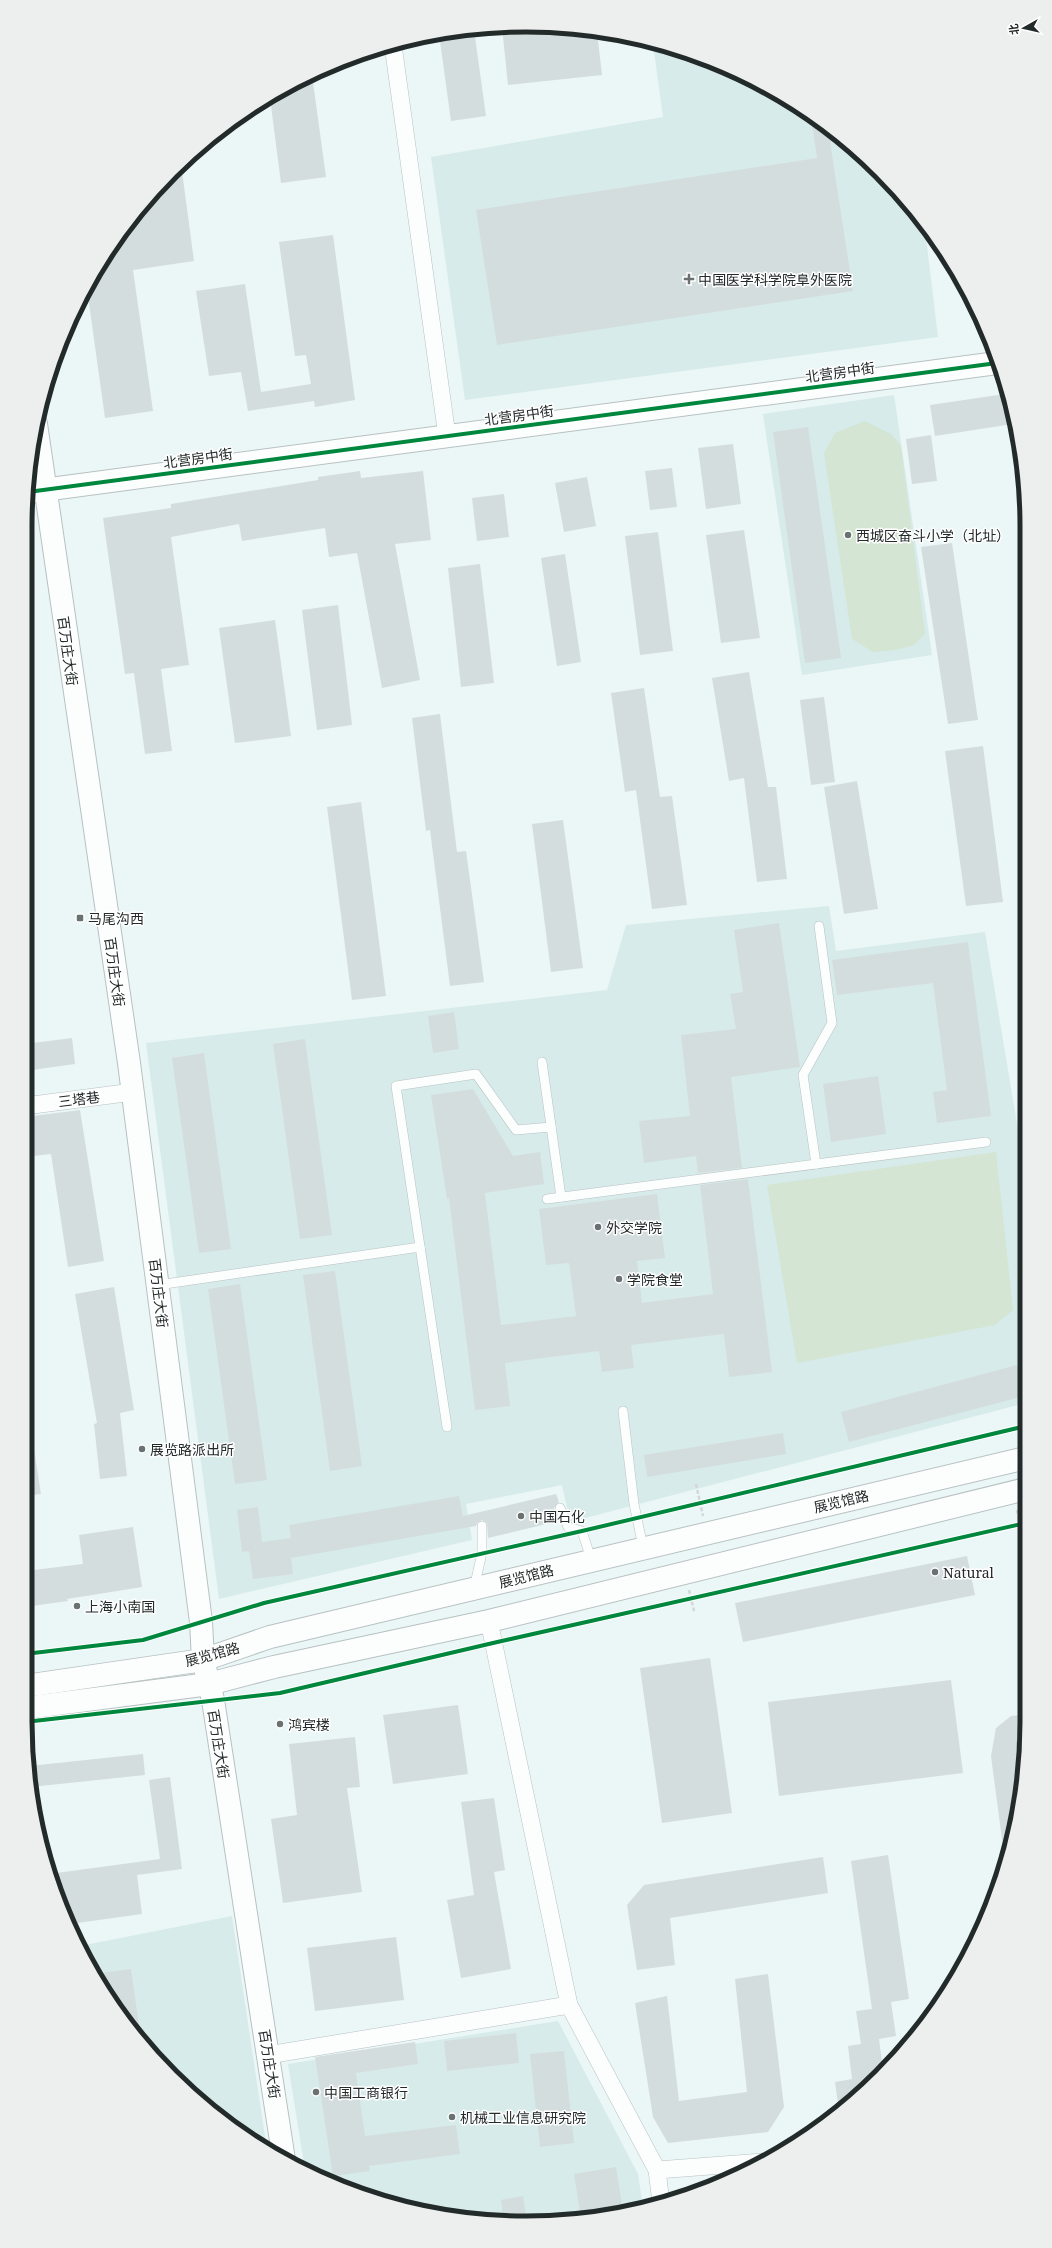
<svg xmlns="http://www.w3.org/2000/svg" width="1052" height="2248" font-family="'Noto Serif','Noto Sans SC',serif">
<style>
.built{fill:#d7ebea}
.green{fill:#d4e5d3}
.building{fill:#d4ddde}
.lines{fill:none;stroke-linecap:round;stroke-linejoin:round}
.lane-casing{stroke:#b8c1c1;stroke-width:10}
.street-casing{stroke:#b8c1c1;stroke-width:18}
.secondary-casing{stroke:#b8c1c1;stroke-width:24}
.primary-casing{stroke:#b8c1c1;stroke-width:24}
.path{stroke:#d3d7d7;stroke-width:2.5;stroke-dasharray:4 2;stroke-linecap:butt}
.lane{stroke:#fcfefe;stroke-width:9}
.street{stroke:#fcfefe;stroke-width:17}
.secondary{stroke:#fcfefe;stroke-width:22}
.primary{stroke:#fcfefe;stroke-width:22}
.cycleway-casing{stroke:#fff;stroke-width:6}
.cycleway{stroke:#00873e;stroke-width:4}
.poi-dot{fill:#697271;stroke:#fff;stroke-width:1.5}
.labels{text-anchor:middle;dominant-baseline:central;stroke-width:3;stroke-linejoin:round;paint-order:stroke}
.poi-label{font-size:14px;fill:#232b2a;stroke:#fff;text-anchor:start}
.street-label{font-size:14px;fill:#232b2a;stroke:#fff}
.rim{fill:none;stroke:#232b2a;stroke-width:5}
</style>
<rect width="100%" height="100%" fill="#ebf6f6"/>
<!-- built -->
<g class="built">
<path d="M653,44L718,63L831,129L924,221L938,337L465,400L431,157L663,117Z"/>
<path d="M894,395L932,655L802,675L763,414Z"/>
<path d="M829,906L836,951L985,932L1025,1172L1026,1403L570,1522L562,1485L466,1504L472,1540L219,1599L146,1043L607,990L626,925Z"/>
<path d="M232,1916L267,2150L195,2099L129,2027L92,1972L80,1946Z"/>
<path d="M558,2021L638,2174L643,2207L592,2219L493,2222L428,2213L334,2185L305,2170L288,2064Z"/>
</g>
<!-- green -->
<g class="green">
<path d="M865,421L891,434L901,446L925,634L914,645L895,650L873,652L852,639L824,453L835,433Z"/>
<path d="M996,1152L1013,1310L995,1325L797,1363L767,1185Z"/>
</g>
<!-- building -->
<g class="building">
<path d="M526,25L597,32L602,75L508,85L502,27Z"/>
<path d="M474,30L486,116L451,121L439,34Z"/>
<path d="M312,75L326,177L281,183L270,98Z"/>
<path d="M811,117L831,129L843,140L830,142L853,291L497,345L476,210L817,158Z"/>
<path d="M181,164L194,261L133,270L153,411L105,418L87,289L110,247L172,172Z"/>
<path d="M333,235L355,400L315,407L314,401L248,411L241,372L209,376L196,291L245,284L261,392L311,384L306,355L295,356L279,242Z"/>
<path d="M1005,394L1013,424L935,436L930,405Z"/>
<path d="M808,427L841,658L805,663L773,432Z"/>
<path d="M931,435L937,481L912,484L906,439Z"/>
<path d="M733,444L741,504L706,509L698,448Z"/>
<path d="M672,468L677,507L650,510L645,471Z"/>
<path d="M360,471L361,478L423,471L431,540L395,544L420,680L382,688L357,553L329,557L325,528L242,541L239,524L171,537L189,665L161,669L172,751L145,754L134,673L125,674L103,518L171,508V504L318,480V477Z"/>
<path d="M587,477L596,526L564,532L555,483Z"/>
<path d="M504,494L509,537L477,541L472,498Z"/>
<path d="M744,530L760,638L721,643L706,535Z"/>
<path d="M658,532L673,651L640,655L625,536Z"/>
<path d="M952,543L978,720L948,724L921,547Z"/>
<path d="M565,554L581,662L557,666L541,558Z"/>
<path d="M480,564L494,683L461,687L448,568Z"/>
<path d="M338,605L352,725L317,730L302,610Z"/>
<path d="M275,620L291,736L235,743L219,628Z"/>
<path d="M749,672L768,787H776L787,879L757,882L744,778L729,781L712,678Z"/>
<path d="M644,688L660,797L672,796L687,905L652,909L636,790L625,792L611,693Z"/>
<path d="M824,697L835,782L811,785L800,700Z"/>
<path d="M440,714L457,852L466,851L484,982L450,986L430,830L426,831L412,718Z"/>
<path d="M983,746L1003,902L966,906L945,751Z"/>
<path d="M857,781L878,909L844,914L824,787Z"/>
<path d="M361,802L386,996L352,1000L327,807Z"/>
<path d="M563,820L583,968L551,972L532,824Z"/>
<path d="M779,923L800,1067L731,1077L742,1168L698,1173L696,1156L644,1163L639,1121L690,1116L681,1035L736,1029L730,994L743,992L734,930Z"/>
<path d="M968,942L991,1116L937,1123L933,1092L947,1090L933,983L837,995L832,960Z"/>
<path d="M454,1012L459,1049L433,1053L428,1016Z"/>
<path d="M72,1038L75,1064L25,1071V1044Z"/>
<path d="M305,1039L332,1235L300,1239L273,1044Z"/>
<path d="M204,1053L231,1249L199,1253L172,1058Z"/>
<path d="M878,1076L886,1134L831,1142L823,1084Z"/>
<path d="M473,1089L513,1156L540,1152L544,1184L485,1193L501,1325L576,1316L569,1263L546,1265L539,1209L657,1194L665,1258L637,1261L642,1303L713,1294L700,1185L748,1179L772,1372L729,1377L724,1334L631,1345L634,1368L602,1372L599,1351L505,1363L510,1406L475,1410L449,1198L447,1199L431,1095Z"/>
<path d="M80,1110L104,1261L68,1267L51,1154L25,1157V1117Z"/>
<path d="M335,1271L362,1466L330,1471L303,1275Z"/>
<path d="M240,1284L267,1480L235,1484L208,1289Z"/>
<path d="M114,1287L134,1410L120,1413L127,1476L100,1479L94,1424L97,1423L75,1294Z"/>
<path d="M1017,1365L1025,1396L849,1442L841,1412Z"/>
<path d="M783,1433L786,1454L647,1477L644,1455Z"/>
<path d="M25,1443H33L41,1494L25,1496Z"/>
<path d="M556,1494L559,1502L554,1508L559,1521L488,1538L487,1523L482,1520L477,1523L476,1526L291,1558L293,1574L253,1579L249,1551L242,1552L237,1510L258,1507L262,1542L291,1538L289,1525L459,1496L463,1516Z"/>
<path d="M133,1527L142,1587L67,1599L68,1601L25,1607V1571L83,1564L79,1535Z"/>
<path d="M967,1556L975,1595L743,1642L735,1603Z"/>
<path d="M710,1658L732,1813L662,1823L640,1668Z"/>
<path d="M951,1680L963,1773L779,1796L768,1702Z"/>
<path d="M458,1705L468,1774L393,1784L383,1715Z"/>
<path d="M1027,1714L1017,1820L1005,1862L991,1756L996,1728L1011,1716Z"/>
<path d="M355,1737L360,1787L347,1788L362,1892L283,1903L271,1819L297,1815L289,1744Z"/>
<path d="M143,1754L145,1775L31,1787L29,1766Z"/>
<path d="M170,1777L182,1869L137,1875L142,1914L70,1924L49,1874L160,1859L149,1780Z"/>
<path d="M494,1798L505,1870L494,1872L511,1969L461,1978L447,1900L474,1895L461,1802Z"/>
<path d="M888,1855L909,1999L891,2002L896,2036L879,2039L883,2070L881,2073L871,2075V2076H878L839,2111L835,2082L852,2079L848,2046L861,2044L856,2011L872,2009L851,1861Z"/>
<path d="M823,1857L828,1893L670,1918L675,1965L637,1970L627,1905L644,1885Z"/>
<path d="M396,1937L404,2000L315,2011L307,1948Z"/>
<path d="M131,1969L141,2040L129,2027L93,1974Z"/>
<path d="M768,1974L784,2107L768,2132L668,2143L653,2117L635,2003L667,1996L679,2101L747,2092L735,1979Z"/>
<path d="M516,2033L519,2063L447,2071L444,2041Z"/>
<path d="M415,2042L418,2064L356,2073L365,2136L456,2125L460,2154L369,2166L370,2171L333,2176L315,2057Z"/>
<path d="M564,2051L574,2143L540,2147L530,2054Z"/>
<path d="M616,2167L623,2211L581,2219L574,2174Z"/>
<path d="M523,2196L527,2221L504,2222L501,2200Z"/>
</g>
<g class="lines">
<!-- lane casing -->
<g class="lane-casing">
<g id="lane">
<path d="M542,1062L561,1197"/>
<path d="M816,1164L803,1075L832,1023L819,926"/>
<path d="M547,1199L986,1142"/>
<path d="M158,1285L420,1247"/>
<path d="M623,1411L634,1504L643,1547"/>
<path d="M447,1427L396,1086L476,1074L516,1130L551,1127"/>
<path d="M560,1508L568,1527L582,1531L591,1559"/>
<path d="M474,1588L482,1553V1526"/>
</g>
</g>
<!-- street casing -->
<g class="street-casing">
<g id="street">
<path d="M393,45L447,436"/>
<path d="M25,1106L133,1092"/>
<path d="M489,1621L569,2005L657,2170L661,2203"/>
<path d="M268,2055L569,2005"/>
<path d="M657,2170L763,2162"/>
</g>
</g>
<!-- secondary casing -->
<g class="secondary-casing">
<g id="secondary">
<path d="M36,424L129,1063L201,1622L203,1660L213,1700L284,2160"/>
<path d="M28,492L997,363"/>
<path d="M25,1686L203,1660"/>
<path d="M25,1708L209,1684"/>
</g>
</g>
<!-- primary casing -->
<g class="primary-casing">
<g id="primary">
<path d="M203,1660L270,1637L1026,1458"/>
<path d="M209,1684L274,1667L489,1621L1026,1489"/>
</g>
</g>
<!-- path -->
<g class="path">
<path d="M1023,1404L1026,1417"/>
<path d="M696,1484L703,1516"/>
<path d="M1017,1510L1024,1543"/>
<path d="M689,1590L694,1611"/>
</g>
<!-- lane -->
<use href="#lane" class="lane"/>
<!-- street -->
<use href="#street" class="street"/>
<!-- secondary -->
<use href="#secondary" class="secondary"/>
<!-- primary -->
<use href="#primary" class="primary"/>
<!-- cycleway casing -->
<g class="cycleway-casing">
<g id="cycleway">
<path d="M28,492L997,363"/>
<path d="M25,1654L143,1640L264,1603L582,1531L1026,1426"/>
<path d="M25,1722L280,1693L493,1643L1026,1523"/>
</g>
</g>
<!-- cycleway -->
<use href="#cycleway" class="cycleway"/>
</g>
<!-- markers -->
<g class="poi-dot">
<path d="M687 273h4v4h4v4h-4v4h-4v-4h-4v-4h4z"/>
<circle cx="848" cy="535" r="4"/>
<rect x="76" y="914" width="8" height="8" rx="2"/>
<circle cx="598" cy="1227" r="4"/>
<circle cx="619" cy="1279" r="4"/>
<circle cx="142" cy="1449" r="4"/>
<circle cx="521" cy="1516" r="4"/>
<circle cx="935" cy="1572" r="4"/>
<circle cx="77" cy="1606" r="4"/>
<circle cx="280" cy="1724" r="4"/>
<circle cx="316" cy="2092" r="4"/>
<circle cx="452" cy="2117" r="4"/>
</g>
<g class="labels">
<!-- poi labels -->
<g class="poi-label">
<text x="698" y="279">中国医学科学院阜外医院</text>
<text x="856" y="535">西城区奋斗小学（北址）</text>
<text x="88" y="918">马尾沟西</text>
<text x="606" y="1227">外交学院</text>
<text x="627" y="1279">学院食堂</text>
<text x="150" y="1449">展览路派出所</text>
<text x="529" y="1516">中国石化</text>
<text x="943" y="1572">Natural</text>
<text x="85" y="1606">上海小南国</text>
<text x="288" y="1724">鸿宾楼</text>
<text x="324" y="2092">中国工商银行</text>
<text x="460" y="2117">机械工业信息研究院</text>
</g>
<!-- street labels -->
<g class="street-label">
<text transform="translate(840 372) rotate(-8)">北营房中街</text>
<text transform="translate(519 415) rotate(-8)">北营房中街</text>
<text transform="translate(198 458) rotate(-8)">北营房中街</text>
<text transform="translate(68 651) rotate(82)">百万庄大街</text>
<text transform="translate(115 972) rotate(82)">百万庄大街</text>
<text transform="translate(79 1099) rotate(-7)">三塔巷</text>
<text transform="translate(159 1293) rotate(83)">百万庄大街</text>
<text transform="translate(841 1501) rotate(-13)">展览馆路</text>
<text transform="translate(526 1576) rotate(-14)">展览馆路</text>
<text transform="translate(212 1654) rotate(-15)">展览馆路</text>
<text transform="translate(219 1744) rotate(81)">百万庄大街</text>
<text transform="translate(270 2064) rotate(81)">百万庄大街</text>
</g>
</g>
<!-- crop -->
<path d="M0 0H1052V2248H0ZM526 32H526A494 494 0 0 1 1020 526V1722A494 494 0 0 1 526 2216H526A494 494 0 0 1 32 1722V526A494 494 0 0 1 526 32Z" fill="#edeeee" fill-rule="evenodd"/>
<path class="rim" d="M526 32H526A494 494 0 0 1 1020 526V1722A494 494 0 0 1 526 2216H526A494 494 0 0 1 32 1722V526A494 494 0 0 1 526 32Z"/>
<!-- north arrow -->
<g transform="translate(1024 28) rotate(262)" stroke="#ffffff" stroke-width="3" paint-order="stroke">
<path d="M0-3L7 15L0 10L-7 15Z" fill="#232b2a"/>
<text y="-6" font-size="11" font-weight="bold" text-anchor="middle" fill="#232b2a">北</text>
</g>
</svg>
